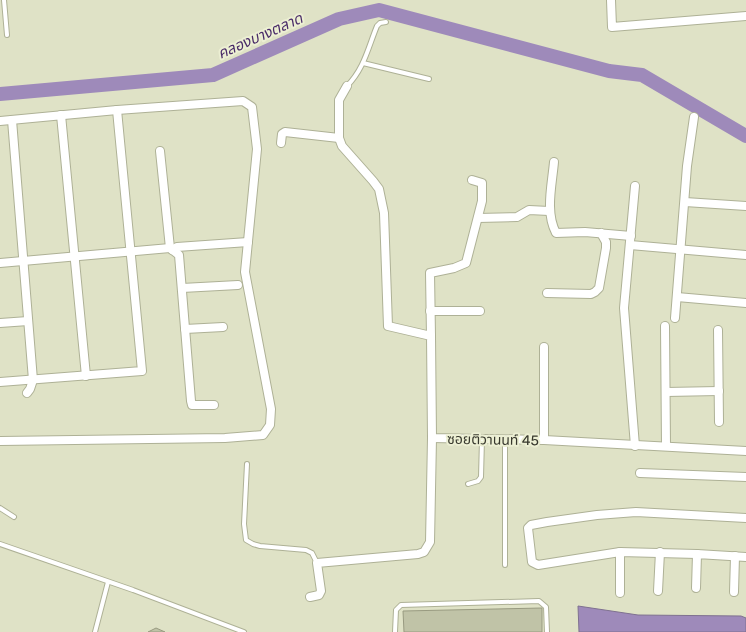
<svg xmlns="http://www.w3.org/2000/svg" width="746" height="632" font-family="Rubik,'Noto Sans Thai',sans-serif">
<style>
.water{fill:#9e8aba;stroke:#7f7190}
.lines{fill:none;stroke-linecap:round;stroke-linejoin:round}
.river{stroke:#9e8aba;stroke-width:14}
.building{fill:#c0c3a7;stroke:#989a80}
.lane-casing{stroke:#aeb196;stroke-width:6}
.street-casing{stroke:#aeb196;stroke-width:10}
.lane{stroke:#fff;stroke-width:4}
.street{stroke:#fff;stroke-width:8}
.labels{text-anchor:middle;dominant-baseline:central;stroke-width:4;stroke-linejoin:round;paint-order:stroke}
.street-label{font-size:14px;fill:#37382d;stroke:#ecefd3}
.water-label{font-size:15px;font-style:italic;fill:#492b68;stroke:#ecefd3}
</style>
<rect width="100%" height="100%" fill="#dfe2c6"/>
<!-- water -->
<path class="water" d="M578,606L638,615L741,616L746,618V632H579Z"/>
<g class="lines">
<!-- river -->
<path class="river" d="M0,94L213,75L339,19L379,10L609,71L642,75L746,136"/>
</g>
<!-- building -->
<g class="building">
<path d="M542,608V632H404L403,611Z"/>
<path d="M156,628L165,632H148Z"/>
</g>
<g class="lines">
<!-- lane casing -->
<g class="lane-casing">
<g id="lane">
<path d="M4,0L7,35"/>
<path d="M363,63L429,79"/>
<path d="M347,86C364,69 368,48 377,26L380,23L386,22"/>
<path d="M505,440V565"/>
<path d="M247,464L244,524L246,540L253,544L260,546L306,550L312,553L317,563"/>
<path d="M468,484L478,481L481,477L482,439"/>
<path d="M0,508L14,517"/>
<path d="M0,544L133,590L244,632"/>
<path d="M95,632L108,582"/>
<path d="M395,632L396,610L401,605L539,601L546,607L547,632"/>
</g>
</g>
<!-- street casing -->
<g class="street-casing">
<g id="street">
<path d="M611,0L612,27L746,16"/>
<path d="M347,86L339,100V138L342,146L373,181L379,189L384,213L388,326L431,336L432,438L544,440L746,451"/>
<path d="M61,115L86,376"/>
<path d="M12,120L33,380L30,389L27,393"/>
<path d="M0,121L117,110L243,101L252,107L257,149L245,272L271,409L270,425L263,435L225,438L0,441"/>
<path d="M281,143L282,134L285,132L339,138"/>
<path d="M160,151L170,248L179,255L191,401L192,405H214"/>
<path d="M554,162C552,185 545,212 556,233L585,232L631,236"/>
<path d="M685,202L746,206"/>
<path d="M478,218L517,217L529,210L549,211"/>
<path d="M630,245L746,255"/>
<path d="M172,250L177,247L248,242"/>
<path d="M0,263L170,248"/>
<path d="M182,288L238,285"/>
<path d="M547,293L591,294L595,292L599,288L606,248V242L601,233"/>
<path d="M677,297L746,303"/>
<path d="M430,311H480"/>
<path d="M675,318L687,166L694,117"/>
<path d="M0,323L28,321"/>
<path d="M665,326L666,446"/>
<path d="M185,329L223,327"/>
<path d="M718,330L719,422"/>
<path d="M431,336L430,273L454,268L466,263L482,201V183L472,180"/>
<path d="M544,347V440"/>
<path d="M0,382L142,371L117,110"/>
<path d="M666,392L719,391"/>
<path d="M635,446L624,308L635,186"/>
<path d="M640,473L746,477"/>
<path d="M697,554L620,552L538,565L532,562L528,528L531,525L547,522L597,515L636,512L746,518"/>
<path d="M696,588L697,554L746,557"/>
<path d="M658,591L660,552"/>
<path d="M734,592L735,556"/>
<path d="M620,593V552"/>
<path d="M310,597L319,595L321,591L317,563L418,554L424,552L430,542L432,438"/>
</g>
</g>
<!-- lane -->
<use href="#lane" class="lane"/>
<!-- street -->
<use href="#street" class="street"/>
</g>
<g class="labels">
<!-- street labels -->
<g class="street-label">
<text transform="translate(493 440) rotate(1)">ซอยติวานนท์ 45</text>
</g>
<!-- water labels -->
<g class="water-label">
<text transform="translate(260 36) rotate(-24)">คลองบางตลาด</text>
</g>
</g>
</svg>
